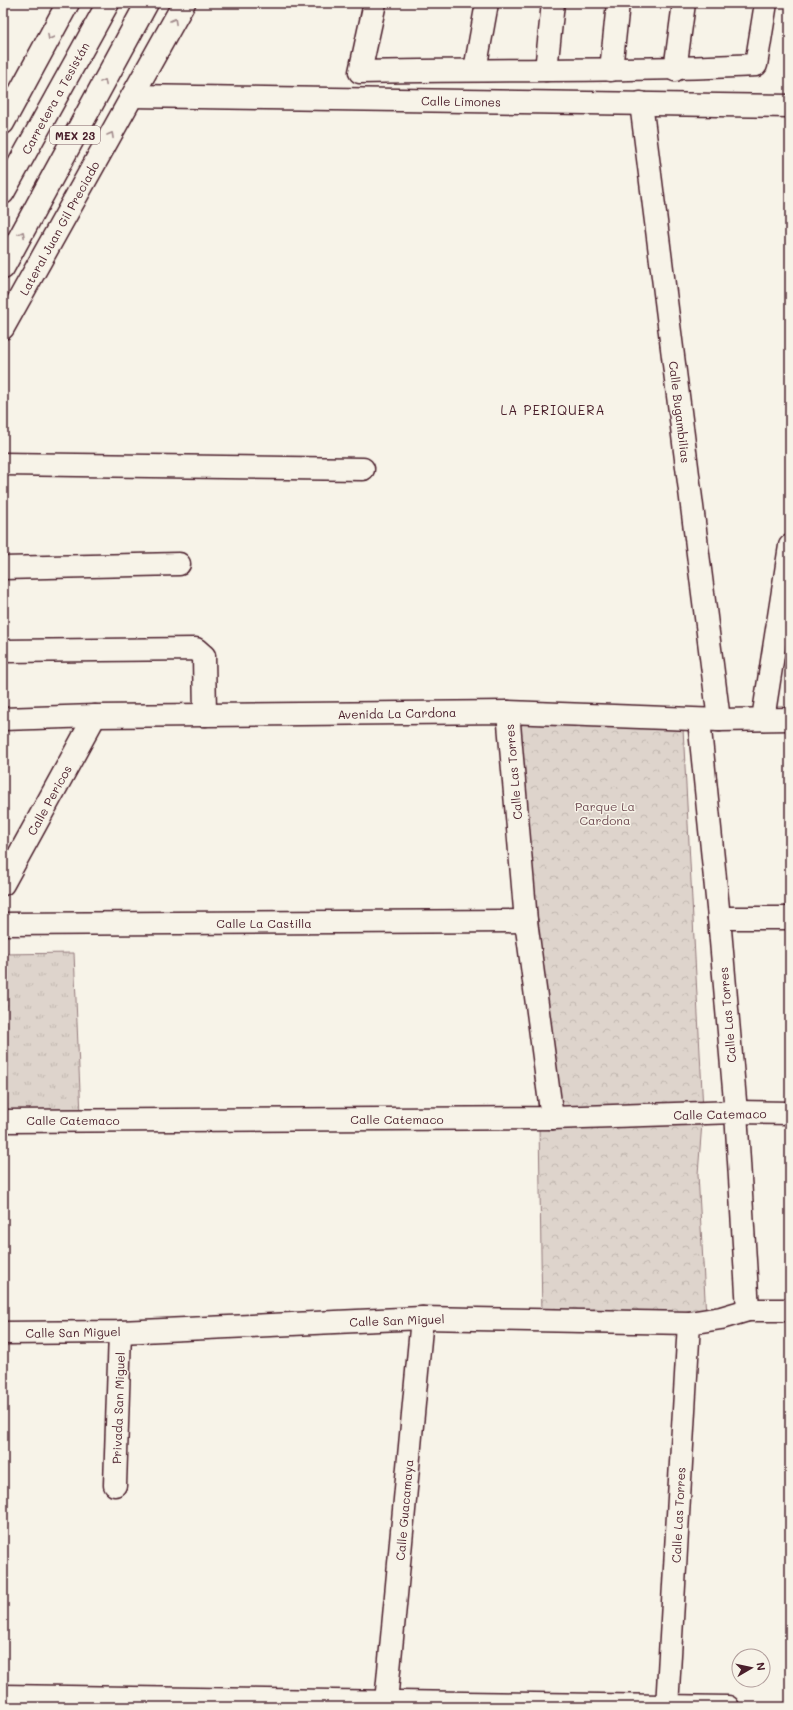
<svg xmlns="http://www.w3.org/2000/svg" width="793" height="1710" font-family="Mali,sans-serif">
<style>
.grass{fill:url(#grass-tufts);stroke:#947a7c}
.park{fill:url(#park-crowns);stroke:#947a7c}
.lines{fill:none;stroke-linecap:round;stroke-linejoin:round}
.minor-casing{stroke:#4a1f2b;stroke-width:25}
.major-casing{stroke:#4a1f2b;stroke-width:25}
.minor{stroke:#f7f3e8;stroke-width:22}
.major{stroke:#f7f3e8;stroke-width:22}
.oneway{stroke:#a0898a}
.labels{text-anchor:middle;dominant-baseline:central;stroke-width:3;stroke-linejoin:round;paint-order:stroke}
.shield{fill:#f7f3e8;stroke:#7e5f64;stroke-width:1}
.shield-label{font-size:11px;font-weight:bold;fill:#4a1f2b}
.street-label{font-size:12px;fill:#4a1f2b;stroke:#f7f3e8}
.park-label{font-size:12px;fill:#6f4c53;stroke:#f7f3e8}
.neighbourhood-label{font-size:13px;letter-spacing:1px;fill:#4a1f2b;stroke:#f7f3e8}
</style>
<defs>
<pattern id="grass-tufts" width="24" height="20" patternUnits="userSpaceOnUse"><rect width="24" height="20" fill="#ded4cc"/><path d="M3 7l-1-3M5 7V3M7 7l1-3M15 17l-1-3M17 17v-4M19 17l1-3" fill="none" stroke="#c0b6af"/></pattern>
<pattern id="park-crowns" width="20" height="18" patternUnits="userSpaceOnUse"><rect width="20" height="18" fill="#ded4cc"/><path d="M2 6a3 3 0 1 1 6 0M12 15a3 3 0 1 1 6 0" fill="none" stroke="#c0b6af"/></pattern>
</defs>
<rect width="100%" height="100%" fill="#f7f3e8"/>
<filter id="ink" filterUnits="userSpaceOnUse"><feTurbulence type="fractalNoise" baseFrequency=".025" numOctaves="2"/><feDisplacementMap in="SourceGraphic" scale="8" xChannelSelector="R" yChannelSelector="G"/><feConvolveMatrix kernelMatrix="1 2 1 2 8 2 1 2 1" color-interpolation-filters="sRGB"/></filter>
<g filter="url(#ink)">
<!-- grass -->
<path class="grass" d="M74,953L81,1115L3,1114V954Z"/>
<!-- park -->
<path class="park" d="M517,715L683,728L703,1110L698,1174L706,1316H542L539,1125Z"/>
<g class="lines">
<!-- minor casing -->
<g class="minor-casing">
<g id="minor">
<path d="M375,3L360,72C492,69 624,72 756,65L766,3"/>
<path d="M475,70L487,3"/>
<path d="M546,70L553,3"/>
<path d="M611,70L618,3"/>
<path d="M675,70L684,3"/>
<path d="M133,96L790,106"/>
<path d="M641,103L719,720"/>
<path d="M3,464L363,469"/>
<path d="M3,568L179,564"/>
<path d="M3,651L196,649L204,656L205,715"/>
<path d="M508,712L526,921L552,1118"/>
<path d="M3,719L95,716L508,712L719,720L790,719"/>
<path d="M763,719L790,546"/>
<path d="M699,720L719,918L736,1112L748,1310"/>
<path d="M3,884L95,716"/>
<path d="M719,918H790"/>
<path d="M3,924L526,921"/>
<path d="M3,1121L552,1118L736,1112L790,1113"/>
<path d="M3,1333L120,1332L422,1318L689,1323L721,1318L748,1310H790"/>
<path d="M115,1485L120,1332"/>
<path d="M3,1696L728,1707"/>
<path d="M386,1702L422,1318"/>
<path d="M667,1707L689,1323"/>
</g>
</g>
<!-- major casing -->
<g class="major-casing">
<g id="major">
<path d="M3,123L68,3"/>
<path d="M3,193L108,3"/>
<path d="M3,268L147,3"/>
<path d="M3,328L184,3"/>
</g>
</g>
<!-- minor -->
<use href="#minor" class="minor"/>
<!-- major -->
<use href="#major" class="major"/>
</g>
<!-- one-way arrows -->
<defs><path id="oneway-chevron" d="M-2-3.5L2.5 0L-2 3.5" fill="none" stroke-width="1.6" stroke-linecap="round" stroke-linejoin="round"/></defs>
<g class="oneway">
<use href="#oneway-chevron" transform="translate(174 21) rotate(-61)"/>
<use href="#oneway-chevron" transform="translate(50 37) rotate(119)"/>
<use href="#oneway-chevron" transform="translate(104 82) rotate(-62)"/>
<use href="#oneway-chevron" transform="translate(111 135) rotate(-61)"/>
<use href="#oneway-chevron" transform="translate(22 234) rotate(-62)"/>
</g>
</g>
<g class="labels">
<!-- shield labels -->
<rect class="shield" x="50" y="126" width="50" height="18" rx="3"/>
<g class="shield-label">
<text x="75" y="135">MEX 23</text>
</g>
<!-- street labels -->
<g class="street-label">
<text transform="translate(55 98) rotate(-61)">Carretera a Tesistán</text>
<text transform="translate(461 101) rotate(1)">Calle Limones</text>
<text transform="translate(59 228) rotate(-61)">Lateral Juan Gil Preciado</text>
<text transform="translate(680 412) rotate(83)">Calle Bugambilias</text>
<text transform="translate(397 713) rotate(-1)">Avenida La Cardona</text>
<text transform="translate(513 772) rotate(-95)">Calle Las Torres</text>
<text transform="translate(49 800) rotate(-61)">Calle Pericos</text>
<text x="264" y="923">Calle La Castilla</text>
<text transform="translate(727 1015) rotate(-95)">Calle Las Torres</text>
<text transform="translate(720 1114) rotate(-1)">Calle Catemaco</text>
<text x="397" y="1119">Calle Catemaco</text>
<text x="73" y="1120">Calle Catemaco</text>
<text transform="translate(397 1320) rotate(-2)">Calle San Miguel</text>
<text transform="translate(73 1332) rotate(-1)">Calle San Miguel</text>
<text transform="translate(118 1408) rotate(-88)">Privada San Miguel</text>
<text transform="translate(404 1510) rotate(-85)">Calle Guacamaya</text>
<text transform="translate(678 1515) rotate(-87)">Calle Las Torres</text>
</g>
<!-- park labels -->
<g class="park-label">
<text x="605" y="806">Parque La<tspan x="605" dy="14">Cardona</tspan></text>
</g>
<!-- neighbourhood labels -->
<g class="neighbourhood-label">
<text x="553" y="409">LA PERIQUERA</text>
</g>
</g>
<!-- margin -->
<rect width="793" height="1710" fill="none" stroke="#f7f3e8" stroke-width="16"/>
<rect x="8" y="8" width="777" height="1694" fill="none" stroke="#4a1f2b" stroke-width="1.5" filter="url(#ink)"/>
<!-- north arrow -->
<g transform="translate(751 1668) rotate(81)"><circle r="19" fill="#f7f3e8" stroke="#b29e9c"/>
<path d="M0-3L7 15L0 10L-7 15Z" fill="#4a1f2b"/>
<text y="-6" font-size="11" font-weight="bold" text-anchor="middle" fill="#4a1f2b">N</text>
</g>
</svg>
